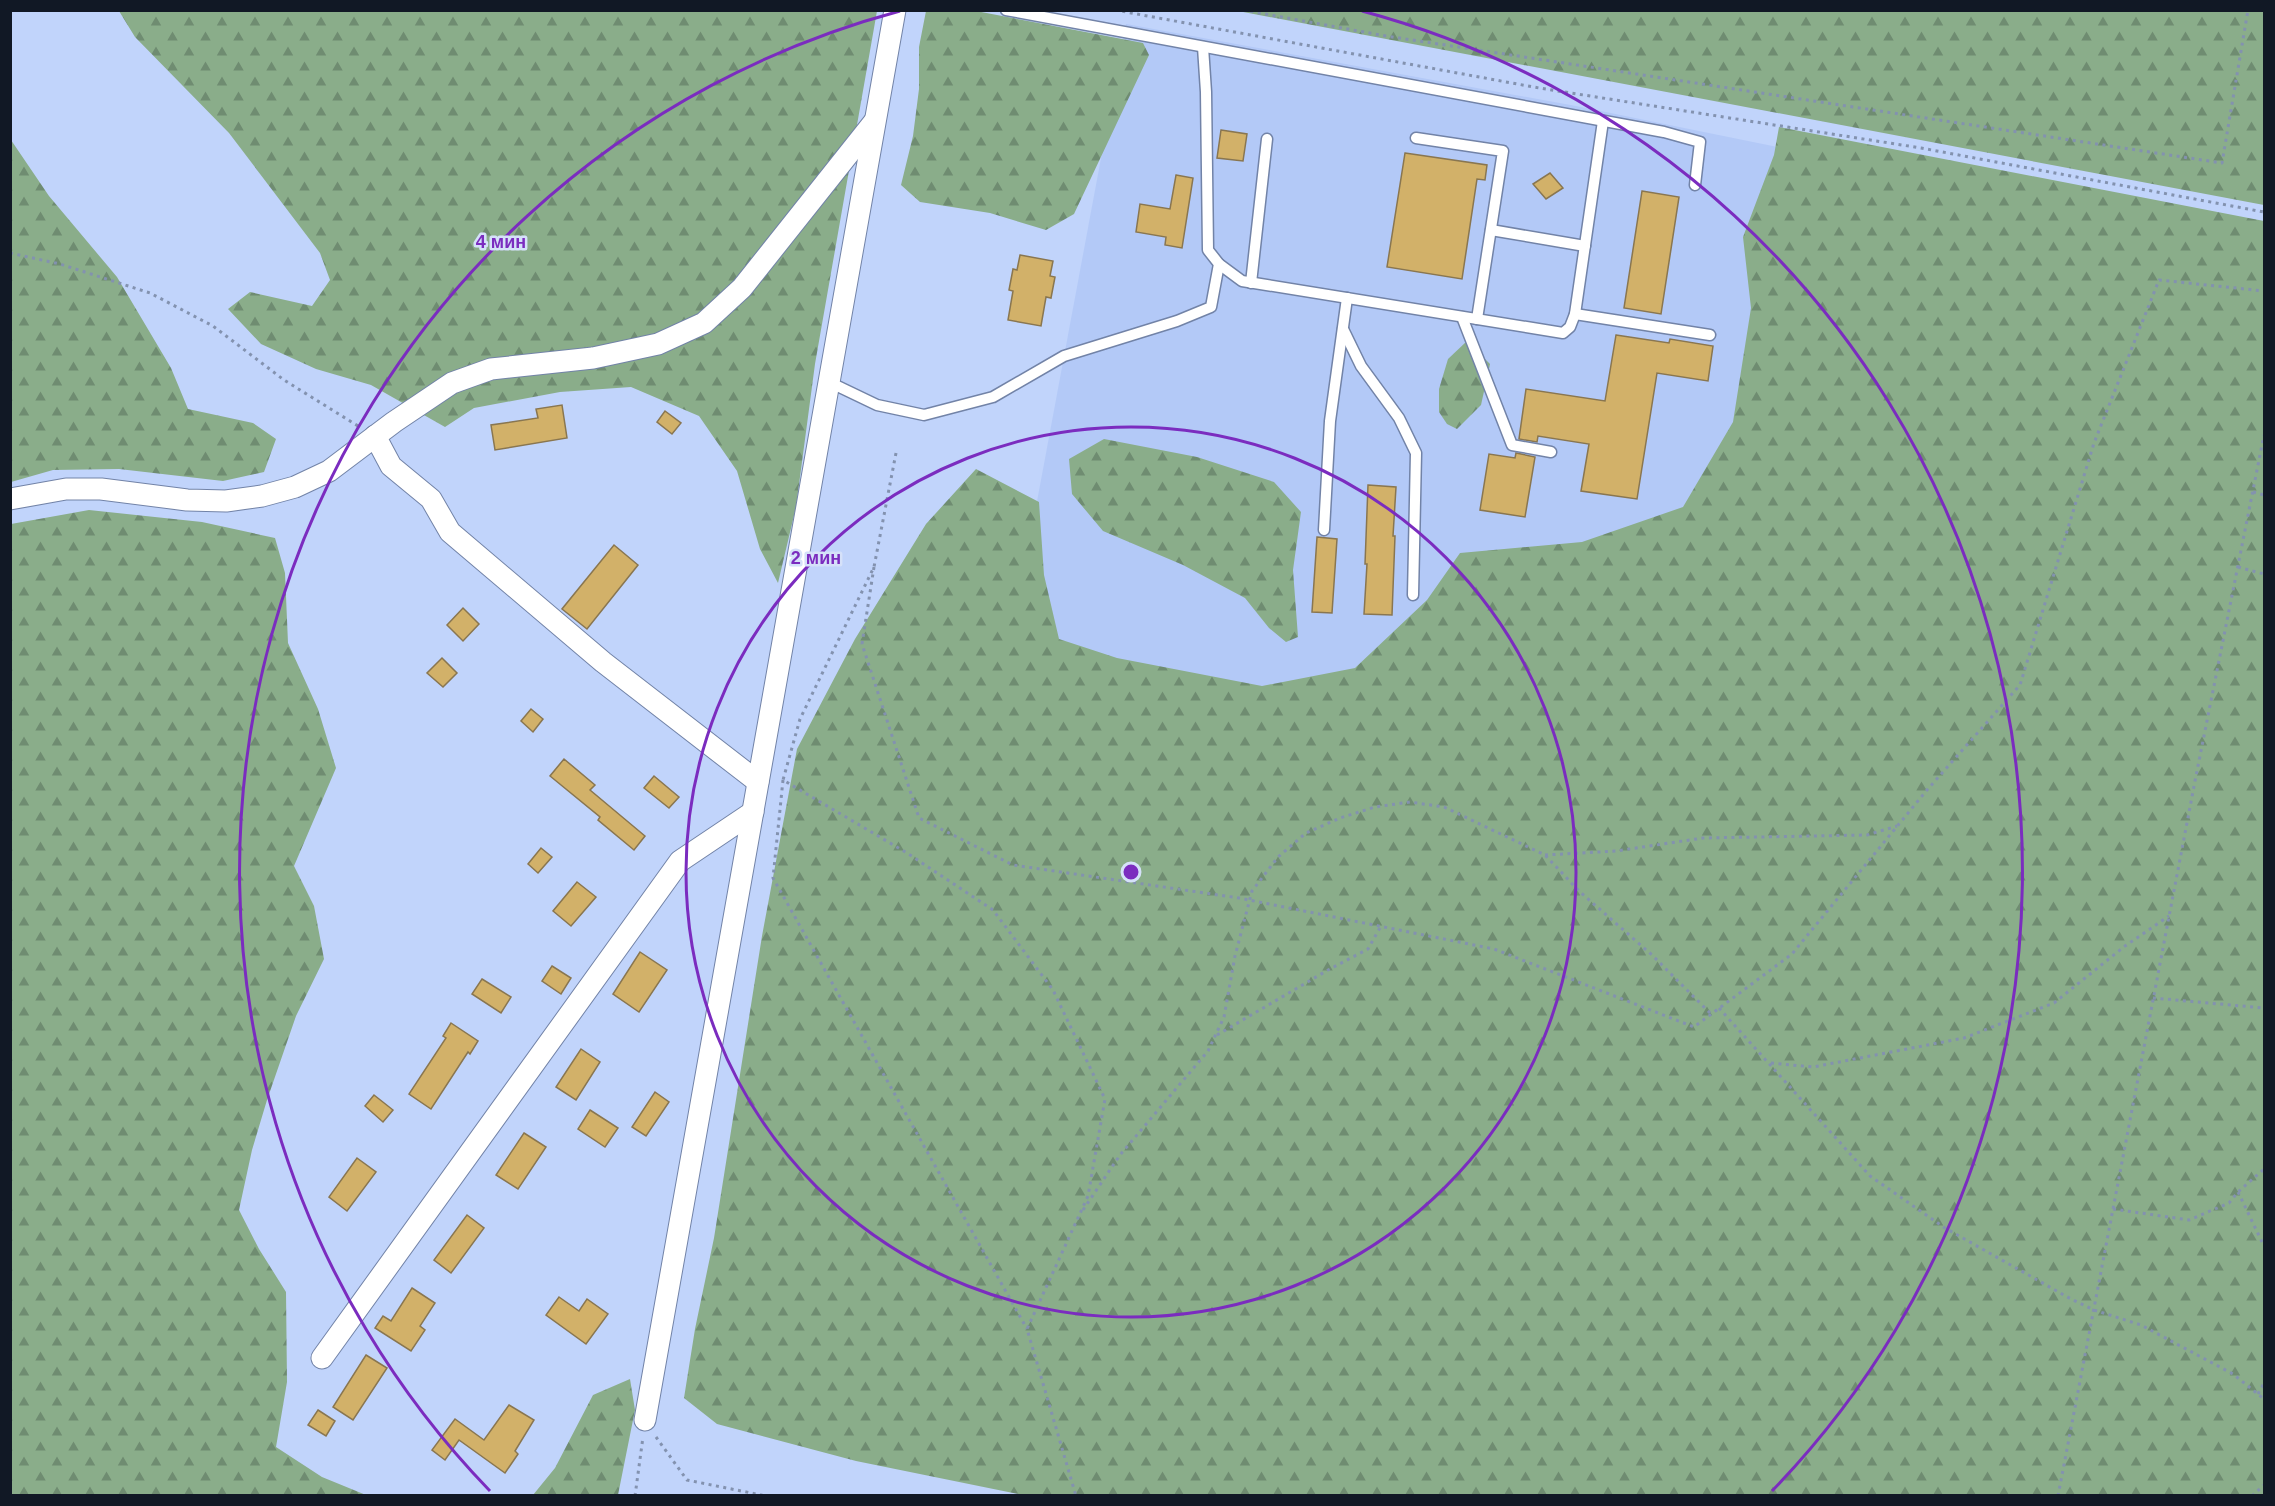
<svg xmlns="http://www.w3.org/2000/svg" width="2275" height="1506" font-family="Helvetica,sans-serif">
<style>
.built{fill:#b3c9f7}
.forest{fill:url(#forest-firs)}
.building{fill:#d2b169;stroke:#897650;stroke-width:1.5}
.lines{fill:none;stroke-linecap:round;stroke-linejoin:round}
.service-casing{stroke:#7283a7;stroke-width:13}
.minor-casing{stroke:#7283a7;stroke-width:23}
.path{stroke:#8392af;stroke-width:3;stroke-dasharray:3 4.5;stroke-linecap:butt}
.service{stroke:#fff;stroke-width:10}
.minor{stroke:#fff;stroke-width:21}
.ring{fill:none;stroke:#7b2cbf;stroke-width:3}
.centre{fill:#7b2cbf;stroke:#d5e1f9;stroke-width:3}
.ring-label{font-size:18px;text-anchor:middle;font-weight:bold;fill:#7b2cbf;stroke:#d5e1f9;stroke-width:5;stroke-linejoin:round;paint-order:stroke}
</style>
<defs>
<pattern id="forest-firs" width="22" height="20" patternUnits="userSpaceOnUse" patternTransform="scale(1.5)"><rect width="22" height="20" fill="#8aad8a"/><path d="M5 1l3.5 6h-7zM16 11l3.5 6h-7z" fill="#6f8c71"/></pattern>
</defs>
<rect width="100%" height="100%" fill="#c1d4fb"/>
<!-- built -->
<path class="built" d="M1126,24L1576,106L2122,217L2004,825L1011,641Z"/>
<!-- forest -->
<g class="forest">
<path d="M119,11H877L815,364L796,507L778,583L760,549L737,471L699,416L631,387L560,392L474,408L445,427L371,385L316,369L261,344L228,309L250,292L312,306L330,280L320,253L229,133L135,37Z"/>
<path d="M926,11H976L1143,43L1149,55L1074,214L1046,230L990,213L920,202L901,185L913,136L919,89V47Z"/>
<path d="M1238,11H2264V205Z"/>
<path d="M1779,127L2264,221V1495H1023L856,1461L717,1424L684,1398L695,1329L714,1238L762,936L797,749L855,639L926,524L976,469L1039,502L1044,575L1059,639L1117,658L1262,686L1355,668L1427,600L1460,553L1582,542L1683,507L1733,422L1751,308L1743,237L1774,155Z"/>
<path d="M11,140L49,196L117,277L171,368L188,409L253,423L276,439L264,472L223,481L119,469L53,470L11,482Z"/>
<path d="M1467,341L1490,364L1481,405L1457,429L1447,424L1439,412V389L1448,359Z"/>
<path d="M1104,439L1197,457L1274,482L1301,512L1293,570L1298,637L1286,642L1269,628L1245,598L1183,565L1103,531L1072,494L1069,459Z"/>
<path d="M89,510L202,522L275,538L285,573L288,643L318,709L336,768L294,866L314,906L324,959L296,1016L267,1100L252,1150L239,1210L259,1249L286,1292L287,1382L276,1447L322,1477L366,1495H11V524Z"/>
<path d="M630,1379L635,1410L618,1495H533L555,1468L593,1395Z"/>
</g>
<!-- building -->
<g class="building">
<path d="M1221,130L1247,134L1243,161L1217,158Z"/>
<path d="M1405,153L1487,165L1485,180L1477,179L1462,279L1387,267Z"/>
<path d="M1550,173L1563,188L1546,199L1533,184Z"/>
<path d="M1176,175L1193,178L1182,248L1165,245L1166,237L1136,232L1140,204L1170,209Z"/>
<path d="M1642,191L1679,197L1661,314L1624,308Z"/>
<path d="M1020,255L1053,261L1050,276L1055,277L1051,298L1046,297L1041,326L1008,320L1013,291L1009,290L1013,269L1017,270Z"/>
<path d="M1616,335L1669,343L1670,339L1713,346L1708,381L1657,373L1637,499L1581,491L1589,444L1538,436L1537,442L1519,439L1526,389L1605,401Z"/>
<path d="M562,405L567,438L495,450L491,425L538,418L536,409Z"/>
<path d="M665,411L681,423L672,434L657,422Z"/>
<path d="M1516,453L1535,457L1525,517L1480,510L1489,454L1515,458Z"/>
<path d="M1368,485L1396,487L1393,536H1395L1392,615L1364,614L1367,564H1365Z"/>
<path d="M1317,537L1337,539L1332,613L1312,612Z"/>
<path d="M614,545L638,565L587,629L562,609Z"/>
<path d="M463,608L479,624L463,641L447,625Z"/>
<path d="M442,658L457,673L443,687L427,673Z"/>
<path d="M531,709L543,719L533,732L521,721Z"/>
<path d="M564,759L595,785L590,790L645,836L634,850L598,820L600,817L550,776Z"/>
<path d="M654,776L679,797L669,808L644,788Z"/>
<path d="M541,848L552,857L538,873L528,864Z"/>
<path d="M577,882L596,897L571,926L553,911Z"/>
<path d="M640,952L667,970L639,1012L613,994Z"/>
<path d="M552,966L571,978L561,994L542,981Z"/>
<path d="M482,979L511,997L501,1013L472,994Z"/>
<path d="M451,1023L478,1041L470,1054L468,1052L431,1109L409,1094L446,1038L443,1036Z"/>
<path d="M581,1049L600,1062L576,1100L556,1087Z"/>
<path d="M655,1092L669,1102L646,1136L632,1127Z"/>
<path d="M374,1095L393,1110L383,1122L365,1106Z"/>
<path d="M590,1110L618,1128L605,1147L578,1129Z"/>
<path d="M524,1133L546,1147L518,1189L496,1175Z"/>
<path d="M357,1158L376,1172L347,1211L329,1197Z"/>
<path d="M467,1215L484,1228L451,1273L434,1260Z"/>
<path d="M412,1288L435,1303L420,1326L425,1330L411,1351L375,1328L383,1316L391,1321Z"/>
<path d="M559,1297L579,1311L587,1299L608,1314L586,1344L546,1315Z"/>
<path d="M366,1355L387,1368L353,1420L333,1407Z"/>
<path d="M509,1405L534,1420L515,1451L518,1454L505,1473L459,1440L445,1460L432,1450L455,1419L484,1440Z"/>
<path d="M318,1410L335,1421L326,1436L308,1425Z"/>
</g>
<g class="lines">
<!-- service casing -->
<g class="service-casing">
<g id="service">
<path d="M1006,10L1664,132L1700,142L1695,185"/>
<path d="M1416,138L1503,151L1477,319"/>
<path d="M1491,230L1585,246"/>
<path d="M1219,264L1242,281L1563,333L1570,327L1575,314L1603,121"/>
<path d="M1251,283L1267,139"/>
<path d="M1575,314L1710,335"/>
<path d="M1462,317L1512,445L1551,452"/>
<path d="M1343,329L1361,366L1399,418L1416,453L1413,595"/>
<path d="M829,382L877,405L924,415L993,397L1064,356L1177,321L1211,307L1219,264L1208,250L1206,92L1203,47"/>
<path d="M1324,530L1330,421L1347,298"/>
</g>
</g>
<!-- minor casing -->
<g class="minor-casing">
<g id="minor">
<path d="M375,436L391,466L431,499L450,532L603,662L758,782"/>
<path d="M10,499L66,489H101L187,500L226,501L262,496L295,487L329,471L394,422L452,383L491,369L593,358L658,344L704,323L742,288L874,122"/>
<path d="M322,1358L680,861L753,812"/>
<path d="M645,1420L895,10"/>
</g>
</g>
<!-- path -->
<g class="path">
<path d="M1115,10L1539,88L1921,148L2264,212"/>
<path d="M1243,10L1386,36L2222,163L2248,10"/>
<path d="M10,253L60,264L150,293L213,326L284,380L358,426"/>
<path d="M896,453L874,567L800,719L783,780L907,853L993,910L1053,990L1105,1099L1088,1196L1027,1329L1076,1496"/>
<path d="M2253,492L2264,495"/>
<path d="M874,567L862,644L919,818L1013,865L1239,898L1494,949L1694,1027L1792,954L1927,790L2020,685L2094,443L2159,280L2264,291"/>
<path d="M2238,567L2264,574"/>
<path d="M783,780L773,878L1027,1329"/>
<path d="M1545,855L1616,851L1703,838L1867,835L1897,826"/>
<path d="M2153,998L2264,1008"/>
<path d="M1719,1008L1870,1176L1945,1228L2071,1299L2094,1310L2141,1325L2233,1374L2264,1399"/>
<path d="M1217,1035L1328,970L1368,949L1381,926"/>
<path d="M1771,1063L1813,1067L1964,1038L2054,1003L2125,946L2169,916"/>
<path d="M2238,1192L2264,1246"/>
<path d="M2113,1209L2189,1220L2229,1203L2238,1192L2264,1169"/>
<path d="M1083,1210L1120,1155L1208,1051L1224,1017L1235,956L1252,891L1278,857L1306,833L1340,818L1375,807L1410,802L1444,807L1545,855L1579,891L1652,955L1711,1014"/>
<path d="M2258,1394L2264,1383"/>
<path d="M656,1437L687,1480L766,1496"/>
<path d="M635,1496L643,1437"/>
<path d="M2058,1496L2195,781L2264,435"/>
<path d="M2252,1496L2264,1485"/>
</g>
<!-- service -->
<use href="#service" class="service"/>
<!-- minor -->
<use href="#minor" class="minor"/>
</g>
<!-- distance rings -->
<g class="ring">
<circle cx="1131" cy="872" r="445"/>
<path d="M490 1491A891 891 0 0 1 900 11M1362 11A891 891 0 0 1 1772 1491"/>
</g>
<circle cx="1131" cy="872" r="9" class="centre"/>
<g class="ring-label">
<text x="501" y="248">4 мин</text>
<text x="816" y="564">2 мин</text>
</g>
<!-- border -->
<rect width="2275" height="1506" fill="none" stroke="#111825" stroke-width="24"/>
</svg>
